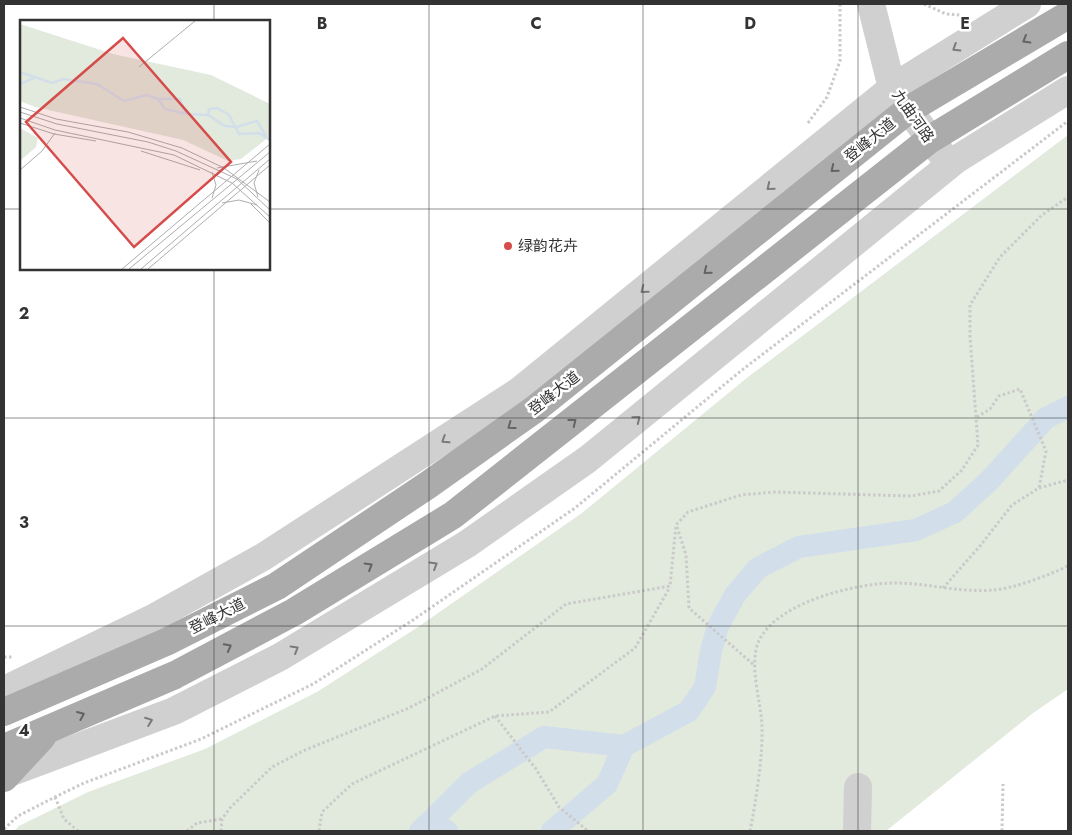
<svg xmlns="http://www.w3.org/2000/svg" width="1072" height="835" font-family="Jost,'Noto Sans SC',sans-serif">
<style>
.green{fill:#e2e9dd}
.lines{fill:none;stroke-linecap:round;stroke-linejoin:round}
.canal{stroke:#d2dfeb;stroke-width:22}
.path{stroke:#cacaca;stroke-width:3;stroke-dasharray:2.5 2.5;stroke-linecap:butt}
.tertiary{stroke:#d0d0d0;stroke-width:28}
.primary{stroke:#ababab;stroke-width:28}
.oneway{stroke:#636363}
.oneway2{stroke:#7a7a7a}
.grid{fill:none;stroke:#333;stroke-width:1;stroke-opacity:0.55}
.poi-dot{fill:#d54c4a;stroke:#fff;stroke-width:2}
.labels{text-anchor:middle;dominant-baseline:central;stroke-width:5;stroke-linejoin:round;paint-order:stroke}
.street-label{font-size:15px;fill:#333;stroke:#fff}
.poi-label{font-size:15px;fill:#333;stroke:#fff;text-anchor:start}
.inset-river{fill:none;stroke:#d2dfeb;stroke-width:2.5}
.inset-road{fill:none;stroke:#adadad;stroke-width:1}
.view{fill:#d54c4a;fill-opacity:0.15;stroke:#d54c4a;stroke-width:2.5}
.inset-edge{fill:none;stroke:#333;stroke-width:2.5}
.grid-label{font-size:16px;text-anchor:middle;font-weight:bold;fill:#333;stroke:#fff;stroke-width:5;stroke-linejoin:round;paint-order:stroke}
</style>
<rect width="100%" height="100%" fill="#fff"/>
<!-- green -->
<path class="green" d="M1068,135V689L1033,713L886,831H14L19,826L88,792L205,749L317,692L418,627L582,513L748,377Z"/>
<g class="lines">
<!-- canal -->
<g class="canal">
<path d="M430,822L469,783L544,737L624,746"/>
<path d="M420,831L430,822L447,831"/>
<path d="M552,831L607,784L624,746L689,711L705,687L711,651L718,626L735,595L758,568L799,547L916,530L955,512L989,481L1046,418L1068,407"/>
</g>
<!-- path -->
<g class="path">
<path d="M924,4L946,14L961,15"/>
<path d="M808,123L827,97L840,61V4"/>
<path d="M977,417L990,409L999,396L1020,389L1046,451L1039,488"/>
<path d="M677,527L686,555L689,608L755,666"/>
<path d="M943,588L980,546L1012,505L1039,488L1068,480"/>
<path d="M4,657H13"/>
<path d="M495,716L536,769L559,807L588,831"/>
<path d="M55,797L64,819L78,831"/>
<path d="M4,829L18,816L55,797L84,783L201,739L313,684L413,620L575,508L742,370L1068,121"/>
<path d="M187,831L197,823L222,819"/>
<path d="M221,831L222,819L230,808L272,767L305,750L409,708L482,669L566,604L670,586L676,525L688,512L741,495L775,492L911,496L939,491L962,470L978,445L970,336V305L1000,257L1042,215L1068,197"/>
<path d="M319,831L322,812L352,784L495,716L549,712L635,648L670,587"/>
<path d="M750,831C756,801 763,756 762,726C761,701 749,667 758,643C774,603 855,583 895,583C927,583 960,593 993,590C1013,589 1049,575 1068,566"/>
<path d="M1002,831L1003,784"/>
</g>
<!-- tertiary -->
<g class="tertiary">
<path d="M871,4L892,88L944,157"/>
<path d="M4,690L155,617L263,557L519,391L892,88L1027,4"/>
<path d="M4,775L174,711L280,657L467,544L588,459L957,159L1068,90"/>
<path d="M857,831L858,787"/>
</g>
<!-- primary -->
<g class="primary">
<path d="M4,712L166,642L277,586L428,485L535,409L908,110L1068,15"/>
<path d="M4,748L175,675L294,612L453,515L929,140L1068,55"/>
<path d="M4,778L42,737"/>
</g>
</g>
<!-- one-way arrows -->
<defs><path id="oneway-chevron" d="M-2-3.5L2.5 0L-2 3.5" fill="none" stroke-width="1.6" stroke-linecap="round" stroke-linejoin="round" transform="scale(1.25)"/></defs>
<g class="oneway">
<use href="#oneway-chevron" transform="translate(1026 40) rotate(150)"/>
<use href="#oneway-chevron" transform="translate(834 169) rotate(141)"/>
<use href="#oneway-chevron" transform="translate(707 271) rotate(141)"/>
<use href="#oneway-chevron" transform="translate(573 422) rotate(-38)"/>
<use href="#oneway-chevron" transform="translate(511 426) rotate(144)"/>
<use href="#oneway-chevron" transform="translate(369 566) rotate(-31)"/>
<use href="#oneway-chevron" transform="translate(228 647) rotate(-28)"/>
<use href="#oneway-chevron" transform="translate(81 715) rotate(-23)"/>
</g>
<g class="oneway2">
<use href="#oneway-chevron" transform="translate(956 48) rotate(148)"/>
<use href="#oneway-chevron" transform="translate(770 187) rotate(141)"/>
<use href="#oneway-chevron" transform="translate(644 290) rotate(141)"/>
<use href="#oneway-chevron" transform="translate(637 419) rotate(-39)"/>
<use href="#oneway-chevron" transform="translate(445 440) rotate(147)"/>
<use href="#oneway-chevron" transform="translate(434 565) rotate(-31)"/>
<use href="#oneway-chevron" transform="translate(295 649) rotate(-31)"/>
<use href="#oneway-chevron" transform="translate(149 721) rotate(-21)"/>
</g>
<!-- grid -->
<path class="grid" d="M214,4V21M429,4V831M643,4V831M858,4V831M4,209H21M269,209H1068M214,269V831M4,418H1068M4,626H1068"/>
<!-- markers -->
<circle class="poi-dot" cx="508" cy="246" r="5"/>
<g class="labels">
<!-- street labels -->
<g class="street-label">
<text transform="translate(913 116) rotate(55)">九曲河路</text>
<text transform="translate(870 140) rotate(-39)">登峰大道</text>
<text transform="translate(554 393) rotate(-38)">登峰大道</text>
<text transform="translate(217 616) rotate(-27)">登峰大道</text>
</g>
<!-- poi labels -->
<g class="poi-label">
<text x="518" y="246">绿韵花卉</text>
</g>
</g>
<!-- overview -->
<g transform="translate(20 20)">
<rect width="250" height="250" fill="#fff"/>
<path d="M0,4L93,34L191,55L250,84V116L221,139L208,141L163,120L15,87L0,81ZM0,108L18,118L16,127L0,141Z" fill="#e2e9dd"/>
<path class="inset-river" d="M0,52L32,63L43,59L77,64L104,81L127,75L138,79H160L166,94L188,95L189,89L197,88L209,95L219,114L239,113L250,120M0,64L14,58M138,79L145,89L166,94M188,95L205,106L216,107L237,101L246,116"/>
<path class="inset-road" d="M119,47L175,1M0,87L36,99L108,112L162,128L204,148L250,182M0,92L37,104L128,122L156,131L217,159L250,190M0,98L35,110L154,135L212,163L250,197M0,103L34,114L76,121M121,131L180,150M197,148L237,141M0,150L22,131L35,113M238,177L234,163L239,150M192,178L196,165L192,152M202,183L219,180L237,185M231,184L250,203M102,249L250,124M109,249L250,132M121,249L250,139M128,249L250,145"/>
<path class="view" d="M103,18L211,142L114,227L6,102Z"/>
<rect width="250" height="250" class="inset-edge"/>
</g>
<g class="grid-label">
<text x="322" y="29">B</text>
<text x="536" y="29">C</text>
<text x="750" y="29">D</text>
<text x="965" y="29">E</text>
<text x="24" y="319">2</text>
<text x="24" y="528">3</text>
<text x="24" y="736">4</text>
</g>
<!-- border -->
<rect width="1072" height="835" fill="none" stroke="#333333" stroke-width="10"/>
</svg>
